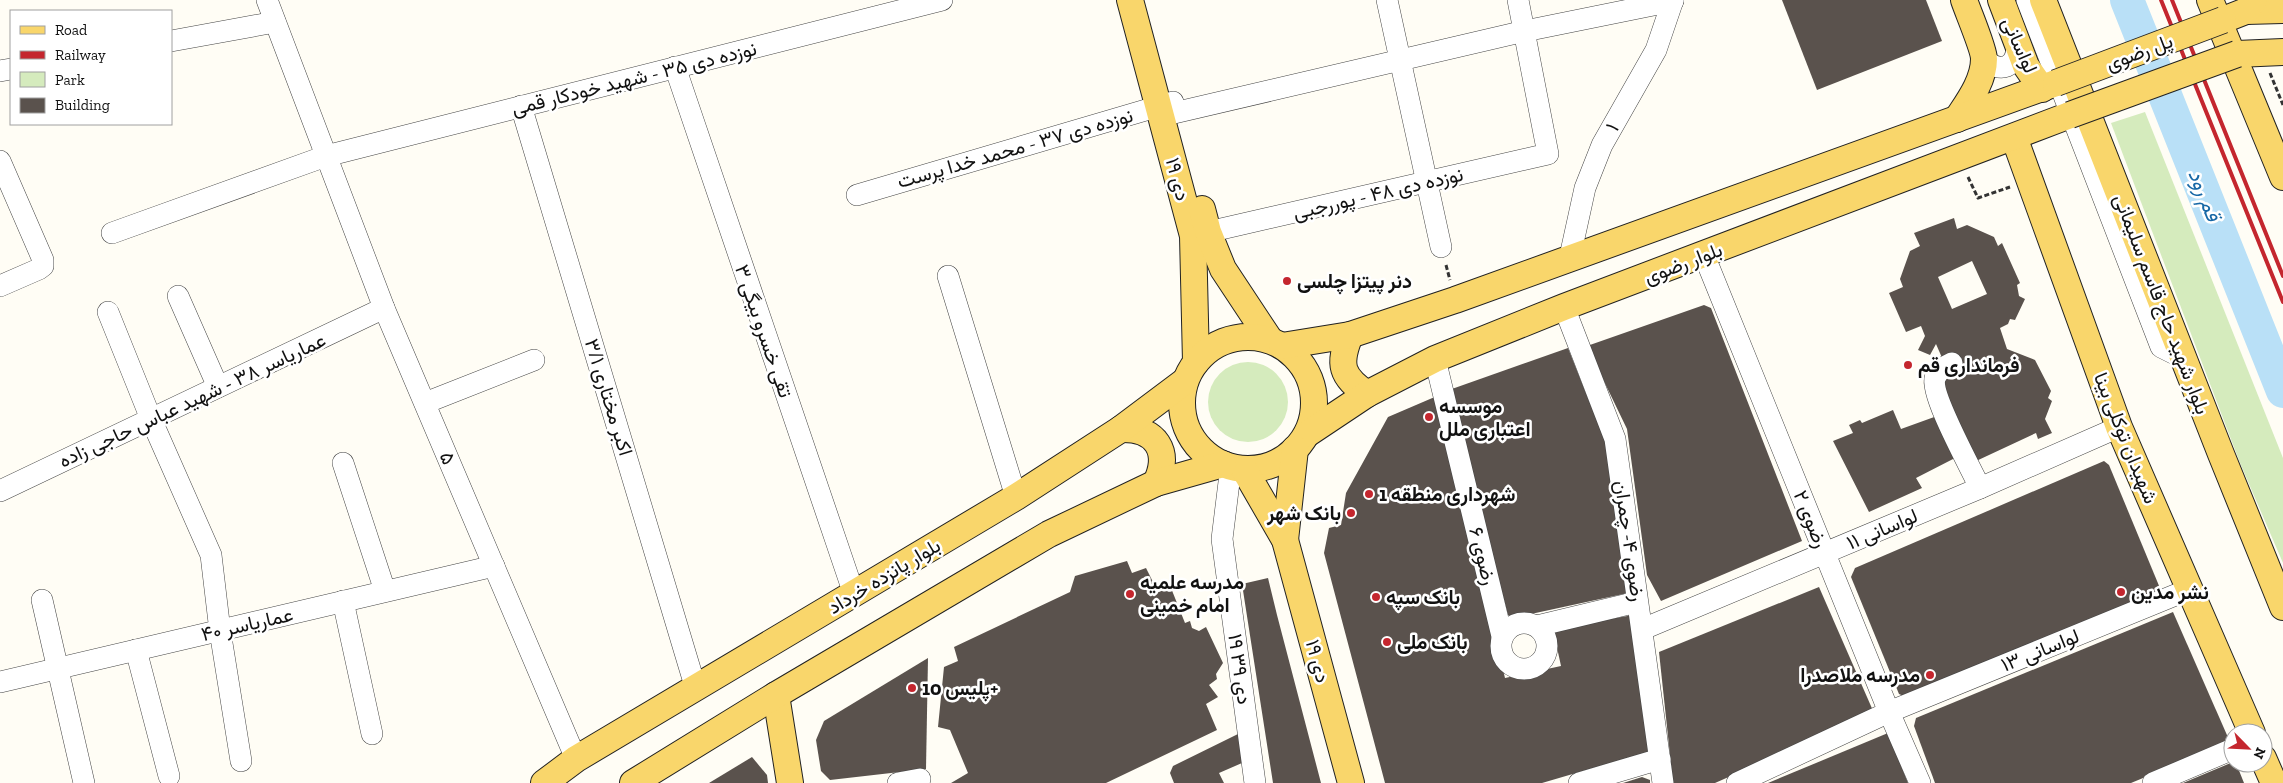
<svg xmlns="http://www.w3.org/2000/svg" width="2283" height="783" font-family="'Zilla Slab',Vazirmatn,serif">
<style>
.green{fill:#d5ebbd}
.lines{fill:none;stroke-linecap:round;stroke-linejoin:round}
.river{stroke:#b9e0f7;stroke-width:34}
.building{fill:#5a524d;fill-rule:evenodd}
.minor-casing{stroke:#444;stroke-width:22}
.major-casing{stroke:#222;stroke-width:28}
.path{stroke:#333;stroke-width:3;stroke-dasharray:5 2.5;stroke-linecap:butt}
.minor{stroke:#fff;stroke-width:21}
.major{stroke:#f9d66b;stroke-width:26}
.rail{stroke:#c4262e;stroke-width:4}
.major-bridge-casing{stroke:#222;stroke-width:28;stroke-linecap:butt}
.major-bridge{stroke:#f9d66b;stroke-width:26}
.poi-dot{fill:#c4262e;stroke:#fff;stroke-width:2}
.labels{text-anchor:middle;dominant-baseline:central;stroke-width:5;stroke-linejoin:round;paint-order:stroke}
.street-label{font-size:20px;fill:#111;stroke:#fff}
.poi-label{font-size:20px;font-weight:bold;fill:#111;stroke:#fff;text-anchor:start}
.water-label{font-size:21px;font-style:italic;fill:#1768a6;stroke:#fff}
</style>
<rect width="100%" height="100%" fill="#fffdf5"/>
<!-- green -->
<g class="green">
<path d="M2145,112L2283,458V563L2240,463L2111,123Z"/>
<circle cx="1248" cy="402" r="40"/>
</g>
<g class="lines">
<!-- river -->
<path class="river" d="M2127,0L2283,391"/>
</g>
<!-- building -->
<g class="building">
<path d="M1782,0H1926L1942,41L1817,90Z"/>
<path d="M1954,218L1957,229L1967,225L1994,237L1998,246L2002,243L2020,283L2017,285L2019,296L2025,299L2015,320L2010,319L2008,324L2000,328L2007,349L2035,360L2051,391L2048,398L2052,401L2045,419L2052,433L2038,439L2036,433L1974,462L1941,390L1943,360L1936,344L1930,355L1918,350L1925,336L1921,326L1906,332L1889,293L1903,287L1900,279L1910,251L1920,246L1914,233ZM1972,261L1987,294L1952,309L1938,277Z"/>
<path d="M1704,305L1711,308L1802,541L1661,601L1647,575L1627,429L1587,346Z"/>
<path d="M1568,348L1607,446L1628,593L1513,618L1508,615L1449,390Z"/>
<path d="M1437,396L1505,678L1561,666L1553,629L1633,615L1651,751L1542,783H1385L1324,553L1329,528L1341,525L1346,493L1388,417Z"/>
<path d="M1893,410L1901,429L1937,416L1955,458L1916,478L1922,488L1869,512L1833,441L1853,433L1849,425L1860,420L1862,423Z"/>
<path d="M2104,461L2109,465L2162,593L1906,697L1899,694L1851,577L1855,568Z"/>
<path d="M1127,561L1132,573L1146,568L1158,592L1171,588L1185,623L1190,621L1192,628L1199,631L1206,627L1223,663L1216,674L1217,679L1209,685L1218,697L1206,704L1217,730L1106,783H951L968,773L950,730L938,727L944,667L958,661L954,647L1070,592L1075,576Z"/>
<path d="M1268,578L1277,615L1321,783H1273L1242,584Z"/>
<path d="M1819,587L1874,713L1715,783H1673L1659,652Z"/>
<path d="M2173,612L2230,742L2131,783H1935L1914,726L1916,718Z"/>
<path d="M928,658L926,769L830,780L821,771L816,740L824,721Z"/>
<path d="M1888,733L1908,783H1768Z"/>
<path d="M1238,734L1242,763L1219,773L1224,783H1174L1170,773L1173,766Z"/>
<path d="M752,757L767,775L768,783H709Z"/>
<path d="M2233,762L2236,763L2244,783H2183Z"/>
<path d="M1642,777L1650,780V783H1623Z"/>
</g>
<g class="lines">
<!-- minor casing -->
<g class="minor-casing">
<g id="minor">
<path d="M267,0L384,308L576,759"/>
<path d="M1387,0L1441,247"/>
<path d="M2027,0L2161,347L2183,358"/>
<path d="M171,41L275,22"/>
<path d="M1984,59C2000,74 2017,68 2017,45"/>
<path d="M675,67L854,594"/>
<path d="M0,71L11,69"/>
<path d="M521,106L696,689"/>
<path d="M1161,116L1525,31L1673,1"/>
<path d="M0,161L43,260V266L39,269L0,286"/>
<path d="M857,195L1173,102"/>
<path d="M1208,232L1548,154L1518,0"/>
<path d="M112,233L326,156L942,0"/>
<path d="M1704,255L1889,712L1920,783"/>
<path d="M1569,261L1585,188L1602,145L1656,50L1673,0"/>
<path d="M948,276L1016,497"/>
<path d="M178,296L218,387"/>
<path d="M1564,307L1615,439L1663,783"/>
<path d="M108,312L151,419L211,555L220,631L241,761"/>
<path d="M1435,359L1502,636"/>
<path d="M1952,363C1945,366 1938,370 1935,378C1930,395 1971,468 1980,488"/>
<path d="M425,403L534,360"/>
<path d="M343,463L385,591"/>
<path d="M1231,466L1222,539L1255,783"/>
<path d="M0,491L384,308"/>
<path d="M42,600L84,783"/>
<path d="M343,601L372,734"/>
<circle cx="1524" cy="646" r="23"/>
<path d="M1537,626L1637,602"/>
<path d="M1643,629L1980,488L2119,427"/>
<path d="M136,650L169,776"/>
<path d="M0,682L494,566"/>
<path d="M898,783L920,779"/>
<path d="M1579,783L1660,759"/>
<path d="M1737,783L1889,712L2190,589"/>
<path d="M2153,783L2233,749"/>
</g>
</g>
<!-- major casing -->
<g class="major-casing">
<g id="major">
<path d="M1130,0L1193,236L1196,362"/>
<path d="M2001,0L2026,66L2042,89"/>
<path d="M2043,0L2221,454L2283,607"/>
<path d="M2210,0L2283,177"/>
<path d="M2246,11L2283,10"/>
<path d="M2223,20L2246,11L2254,0"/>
<path d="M2237,54L2283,52"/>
<path d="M1957,119C1968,102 1984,81 1984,59C1984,49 1968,12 1964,0"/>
<path d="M2014,137L2119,427L2252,733"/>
<path d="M1202,209L1208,232L1223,269L1270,340"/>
<path d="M1350,335C1338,365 1341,376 1367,394"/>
<circle cx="1248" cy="403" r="66"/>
<path d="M1282,346L1350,335L1455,300L2056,83"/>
<path d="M1121,429C1156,428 1171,451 1156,483"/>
<path d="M1307,434L1367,394L1435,359L1564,307L2070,115"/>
<path d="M1244,469L1285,540L1351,783"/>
<path d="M1285,540L1295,449"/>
<path d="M776,695L790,783"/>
<path d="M2263,758L2274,783"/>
<path d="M544,783L576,759L1016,497L1121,429L1185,381"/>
<path d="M633,783L776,695L1049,534L1156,483L1223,464"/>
</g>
</g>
<!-- path -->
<g class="path">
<path d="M2270,73L2283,105"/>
<path d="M1968,177L1978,198L2010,187"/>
<path d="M1446,265L1450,280"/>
</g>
<!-- minor -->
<use href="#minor" class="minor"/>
<!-- major -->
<use href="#major" class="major"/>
<!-- rail -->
<g class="rail">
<path d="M2161,0L2283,302"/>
<path d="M2172,0L2283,276"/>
</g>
<!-- major-bridge casing -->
<g class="major-bridge-casing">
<g id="major-bridge">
<path d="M2056,83L2223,20"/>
<path d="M2070,115L2237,54"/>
</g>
</g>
<!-- major-bridge -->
<use href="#major-bridge" class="major-bridge"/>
</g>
<!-- markers -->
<g class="poi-dot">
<circle cx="1287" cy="281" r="5"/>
<circle cx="1908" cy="365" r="5"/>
<circle cx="1429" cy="417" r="5"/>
<circle cx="1369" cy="494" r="5"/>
<circle cx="1351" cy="513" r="5"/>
<circle cx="2121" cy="592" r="5"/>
<circle cx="1130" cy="594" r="5"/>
<circle cx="1376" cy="597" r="5"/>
<circle cx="1387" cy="642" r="5"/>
<circle cx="1930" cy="675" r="5"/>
<circle cx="912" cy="688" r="5"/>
</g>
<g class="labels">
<!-- street labels -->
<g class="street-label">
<text transform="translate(2020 45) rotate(66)">لواسانی</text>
<text transform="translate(2139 52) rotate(-21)">پل رضوی</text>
<text transform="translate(634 78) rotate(-14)">نوزده دی ۳۵ - شهید خودکار قمی</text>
<text transform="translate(1612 127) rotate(-60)">۱</text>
<text transform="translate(1015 148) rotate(-16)">نوزده دی ۳۷ - محمد خدا پرست</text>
<text transform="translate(1178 179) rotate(75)">۱۹ دی</text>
<text transform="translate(1378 193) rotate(-13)">نوزده دی ۴۸ - پوررجبی</text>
<text transform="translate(1683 263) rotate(-21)">بلوار رضوی</text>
<text transform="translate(2162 304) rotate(69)">بلوار شهید حاج قاسم سلیمانی</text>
<text transform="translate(764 331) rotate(71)">۳ تقی خسرو بیگی</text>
<text transform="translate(609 397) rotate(73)">۳/۱ اکبر مختاری</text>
<text transform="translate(192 400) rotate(-25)">عماریاسر ۳۸ - شهید عباس حاجی زاده</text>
<text transform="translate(2126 438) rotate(68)">شهیدان توکلی بینا</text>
<text transform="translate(448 458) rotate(67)">۵</text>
<text transform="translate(1811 519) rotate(68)">رضوی ۲</text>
<text transform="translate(1882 529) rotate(-23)">لواسانی ۱۱</text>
<text transform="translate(1630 541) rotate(82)">رضوی ۴- چمران</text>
<text transform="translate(1483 556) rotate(76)">رضوی ۶</text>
<text transform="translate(884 576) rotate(-31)">بلوار پانزده خرداد</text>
<text transform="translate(247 624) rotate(-13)">عماریاسر ۴۰</text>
<text transform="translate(2040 650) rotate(-22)">لواسانی ۱۳</text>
<text transform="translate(1318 661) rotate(75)">۱۹ دی</text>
<text transform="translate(1240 669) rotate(82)">۱۹ دی ۳۹</text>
</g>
<!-- poi labels -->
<g class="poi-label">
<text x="1297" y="281">دنر پیتزا چلسی</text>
<text x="1918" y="365">فرمانداری قم</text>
<text x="1439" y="406">موسسه<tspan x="1439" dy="23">اعتباری ملل</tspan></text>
<text x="1379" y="494">شهرداری منطقه 1</text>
<text x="1341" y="513" text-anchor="end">بانک شهر</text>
<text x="1140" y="582">مدرسه علمیه<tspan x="1140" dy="23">امام خمینی</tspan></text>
<text x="2131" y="592">نشر مدین</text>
<text x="1386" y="597">بانک سپه</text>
<text x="1397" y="642">بانک ملی</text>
<text x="1920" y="675" text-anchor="end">مدرسه ملاصدرا</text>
<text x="922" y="688">پلیس 10+</text>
</g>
<!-- water labels -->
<g class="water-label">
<text transform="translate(2205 195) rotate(68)">قم رود</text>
</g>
</g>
<!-- legend -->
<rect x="10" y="10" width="162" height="115" fill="#ffffff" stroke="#a0a0a0"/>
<rect x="20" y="26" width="25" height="8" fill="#f9d66b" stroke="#a0a0a0"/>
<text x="55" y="35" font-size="15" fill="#111111">Road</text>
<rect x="20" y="51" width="25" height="8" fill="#c4262e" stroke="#a0a0a0"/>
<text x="55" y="60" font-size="15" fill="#111111">Railway</text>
<rect x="20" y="72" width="25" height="15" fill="#d5ebbd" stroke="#a0a0a0"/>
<text x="55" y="85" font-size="15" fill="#111111">Park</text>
<rect x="20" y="98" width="25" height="15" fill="#5a524d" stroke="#a0a0a0"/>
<text x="55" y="110" font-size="15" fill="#111111">Building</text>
<!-- north arrow -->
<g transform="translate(2248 748) rotate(114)"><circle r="24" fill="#ffffff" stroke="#a0a0a0"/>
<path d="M0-4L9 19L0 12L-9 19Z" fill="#c4262e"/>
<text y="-8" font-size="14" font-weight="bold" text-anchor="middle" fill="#111111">N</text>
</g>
</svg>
